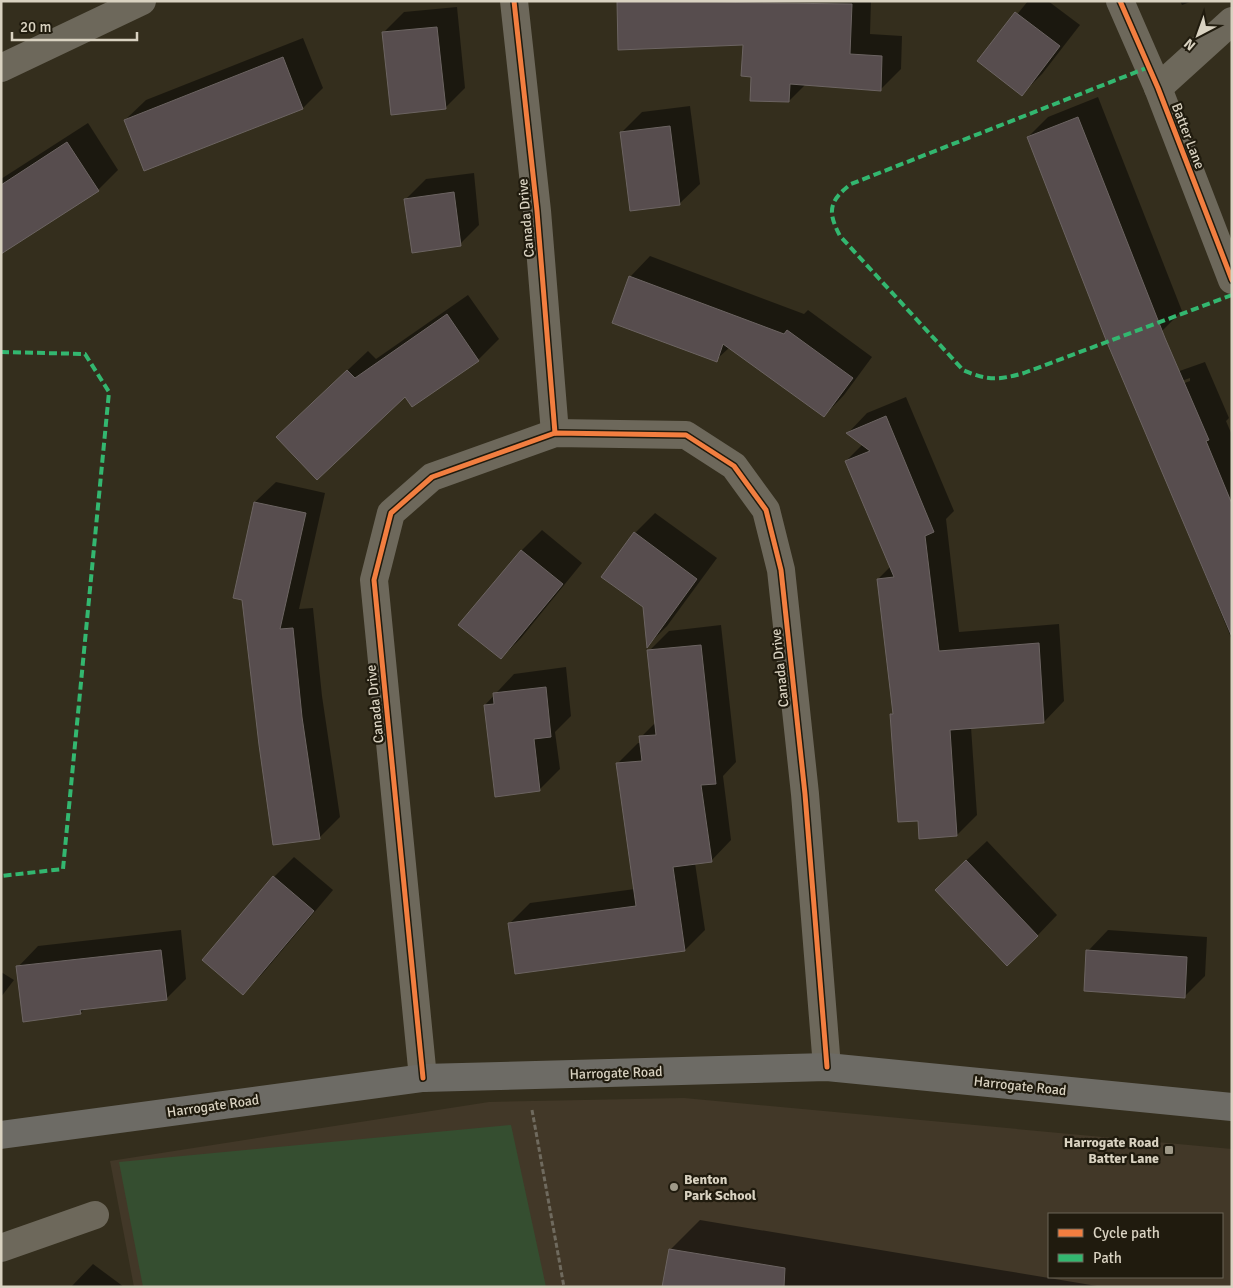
<svg xmlns="http://www.w3.org/2000/svg" width="1233" height="1288" font-family="Signika,sans-serif">
<style>
.education{fill:#423828;fill-rule:evenodd}
.green{fill:#354e30}
.shadow{fill:#0007;fill-rule:evenodd}
.building{fill:#574d4e;stroke:#6c6462}
.lines{fill:none;stroke-linecap:round;stroke-linejoin:round}
.path{stroke:#6f6a5e;stroke-width:3;stroke-dasharray:5 2.5;stroke-linecap:butt}
.minor{stroke:#6d685b;stroke-width:28}
.major{stroke:#6d6b65;stroke-width:28}
.quiet{stroke:#33b770;stroke-width:4;stroke-dasharray:8 4;stroke-linecap:butt}
.cycleway-casing{stroke:#201b0e;stroke-width:8}
.cycleway{stroke:#f27e40;stroke-width:5}
.poi-dot{fill:#9f9988;stroke:#201b0e;stroke-width:2}
.labels{text-anchor:middle;dominant-baseline:central;stroke-width:4.5;stroke-linejoin:round;paint-order:stroke}
.street-label{font-size:14px;fill:#d9d2c1;stroke:#201b0e}
.poi-label{font-size:14px;font-weight:bold;fill:#d9d2c1;stroke:#201b0e;text-anchor:end}
</style>
<rect width="100%" height="100%" fill="#342e1d"/>
<!-- education -->
<path class="education" d="M684,1098L1232,1149V1287H134L110,1161L489,1102ZM1049,1214H1222V1277H1049Z"/>
<!-- green -->
<path class="green" d="M511,1125L546,1287H143L119,1162Z"/>
<!-- shadow -->
<g class="shadow">
<path d="M618,1H871L870,34L902,36L901,69L881,89L806,84L789,101L752,76L744,44Z"/>
<path d="M1028,1H1048L1080,25L1042,74L1022,94L979,61Z"/>
<path d="M1180,1H1193L1182,5Z"/>
<path d="M457,7L465,88L445,108L383,33L404,12Z"/>
<path d="M303,38L323,88L303,108L125,120L146,100Z"/>
<path d="M1098,97L1182,311L1162,331L1028,137L1048,117Z"/>
<path d="M690,106L700,184L679,204L621,133L642,112Z"/>
<path d="M88,123L118,170L98,190L1,252V179Z"/>
<path d="M474,173L479,225L459,245L406,199L426,179Z"/>
<path d="M650,256L804,314L808,310L872,357L844,395L824,416L730,347L716,360L630,277Z"/>
<path d="M468,295L499,339L478,360L413,406L405,395L298,417L368,351L376,359Z"/>
<path d="M1205,362L1229,418L1226,421L1232,435V640L1134,401L1154,380ZM1190,378V381L1157,393V390Z"/>
<path d="M906,397L954,511L946,519L959,632L1059,624L1064,701L1044,722L971,727L977,815L957,835L919,820L891,714L894,712L878,579L891,566L846,461L863,444L848,433L867,413Z"/>
<path d="M276,482L325,493L299,609L313,608L322,696L340,817L319,838L255,502Z"/>
<path d="M655,513L717,558L667,626L648,645L635,533Z"/>
<path d="M542,530L582,563L521,638L501,658L460,625L522,550Z"/>
<path d="M721,625L736,762L723,776L731,840L711,861L695,863L705,930L685,950L510,923L530,903L635,889L617,764L638,743H641V737L656,722L649,651L669,631Z"/>
<path d="M566,667L571,716L555,732L560,769L539,790L485,705L514,674Z"/>
<path d="M987,841L1057,915L1037,936L957,869Z"/>
<path d="M294,857L333,890L263,973L243,993L274,877Z"/>
<path d="M181,930L186,979L166,999L85,1009L80,1013L18,967L38,946Z"/>
<path d="M1108,930L1207,937L1205,976L1184,997L1088,951Z"/>
<path d="M1,972L14,980L1,997Z"/>
<path d="M700,1220L1103,1287H664L670,1250Z"/>
<path d="M93,1264L124,1287H71Z"/>
</g>
<!-- building -->
<g class="building">
<path d="M617,1L852,4L850,54L882,56L881,91L790,84L789,102L750,101L751,77L741,76L743,45L618,50Z"/>
<path d="M1015,12L1060,46L1022,96L977,61Z"/>
<path d="M437,27L446,109L391,115L382,32Z"/>
<path d="M283,57L303,109L144,171L124,120Z"/>
<path d="M1078,117L1165,338L1209,440L1206,441L1232,504V637L1106,340L1027,137Z"/>
<path d="M670,126L680,205L630,211L620,132Z"/>
<path d="M67,142L99,191L1,254V185Z"/>
<path d="M454,192L461,246L412,253L404,199Z"/>
<path d="M629,276L784,334L787,330L853,378L824,417L723,344L717,362L612,323Z"/>
<path d="M447,314L479,361L412,407L405,397L317,480L276,437L347,370L355,378Z"/>
<path d="M886,416L934,532L925,536L939,651L1039,643L1044,723L950,730L957,836L919,839L918,821L898,822L890,714H893L877,579L894,577L845,461L870,451L846,433Z"/>
<path d="M254,502L306,513L280,629L293,628L302,717L320,839L273,845L259,745L242,600L233,598Z"/>
<path d="M634,532L697,579L647,648L643,607L601,577Z"/>
<path d="M521,550L563,584L501,659L458,625Z"/>
<path d="M701,645L716,784L701,785L712,862L673,867L685,951L515,974L508,923L636,906L616,763L642,761L639,736L656,735L647,650Z"/>
<path d="M546,687L551,737L534,739L540,791L495,797L484,705L494,704L493,693Z"/>
<path d="M966,860L1038,936L1007,966L935,890Z"/>
<path d="M273,876L314,911L243,995L202,960Z"/>
<path d="M161,950L167,1000L80,1010L81,1014L23,1022L16,966Z"/>
<path d="M1086,950L1187,957L1185,998L1084,991Z"/>
<path d="M669,1249L785,1268L784,1287H662Z"/>
</g>
<g class="lines">
<!-- path -->
<path class="path" d="M532,1110L564,1287"/>
<!-- minor -->
<g class="minor">
<path d="M514,1L537,211L555,433"/>
<path d="M1120,1L1158,88L1232,280"/>
<path d="M1,68L142,1"/>
<path d="M1158,88L1232,21"/>
<path d="M423,1078L374,580L391,513L432,477L555,433L686,435L734,466L766,510L781,570L805,794L827,1067"/>
<path d="M1,1248L95,1215"/>
</g>
<!-- major -->
<path class="major" d="M1,1135L423,1078L827,1067L1232,1107"/>
<!-- quiet -->
<g class="quiet">
<path d="M1149,67L851,184C829,201 827,211 840,236L963,370C988,381 999,380 1024,373L1232,295"/>
<path d="M1,352L85,354L109,392L63,869L1,876"/>
</g>
<!-- cycleway casing -->
<g class="cycleway-casing">
<g id="cycleway">
<path d="M514,1L537,211L555,433"/>
<path d="M1120,1L1158,88L1232,280"/>
<path d="M423,1078L374,580L391,513L432,477L555,433L686,435L734,466L766,510L781,570L805,794L827,1067"/>
</g>
</g>
<!-- cycleway -->
<use href="#cycleway" class="cycleway"/>
</g>
<!-- markers -->
<g class="poi-dot">
<rect x="1164" y="1145" width="10" height="10" rx="2.5"/>
<circle cx="674" cy="1187" r="5"/>
</g>
<g class="labels">
<!-- street labels -->
<g class="street-label">
<text transform="translate(1188 136) rotate(69)">Batter Lane</text>
<text transform="translate(526 218) rotate(-95)">Canada Drive</text>
<text transform="translate(780 668) rotate(-96)">Canada Drive</text>
<text transform="translate(375 704) rotate(-96)">Canada Drive</text>
<text transform="translate(616 1073) rotate(-2)">Harrogate Road</text>
<text transform="translate(1020 1086) rotate(6)">Harrogate Road</text>
<text transform="translate(213 1106) rotate(-8)">Harrogate Road</text>
</g>
<!-- poi labels -->
<g class="poi-label">
<text x="1159" y="1142">Harrogate Road<tspan x="1159" dy="16">Batter Lane</tspan></text>
<text x="684" y="1179" text-anchor="start">Benton<tspan x="684" dy="16">Park School</tspan></text>
</g>
</g>
<!-- border -->
<rect width="1233" height="1288" fill="none" stroke="#d9d2c1" stroke-width="5"/>
<!-- legend -->
<rect x="1048" y="1213" width="175" height="65" fill="#201b0e" stroke="#6a6456"/>
<rect x="1058" y="1229" width="25" height="8" fill="#f27e40" stroke="#6a6456"/>
<text x="1093" y="1238" font-size="15" fill="#d9d2c1">Cycle path</text>
<rect x="1058" y="1254" width="25" height="8" fill="#33b770" stroke="#6a6456"/>
<text x="1093" y="1263" font-size="15" fill="#d9d2c1">Path</text>
<!-- north arrow -->
<g transform="translate(1198 35) rotate(221)" stroke="#201b0e" stroke-width="4" paint-order="stroke">
<path d="M0-4L9 19L0 12L-9 19Z" fill="#d9d2c1"/>
<text y="-8" font-size="14" font-weight="bold" text-anchor="middle" fill="#d9d2c1">N</text>
</g>
<!-- scale -->
<path d="M12 32v8h125v-8" fill="none" stroke="#d9d2c1" stroke-width="2.5"/>
<text x="20" y="32" font-size="15" fill="#d9d2c1" stroke="#201b0e" stroke-width="4" paint-order="stroke">20 m</text>
</svg>
